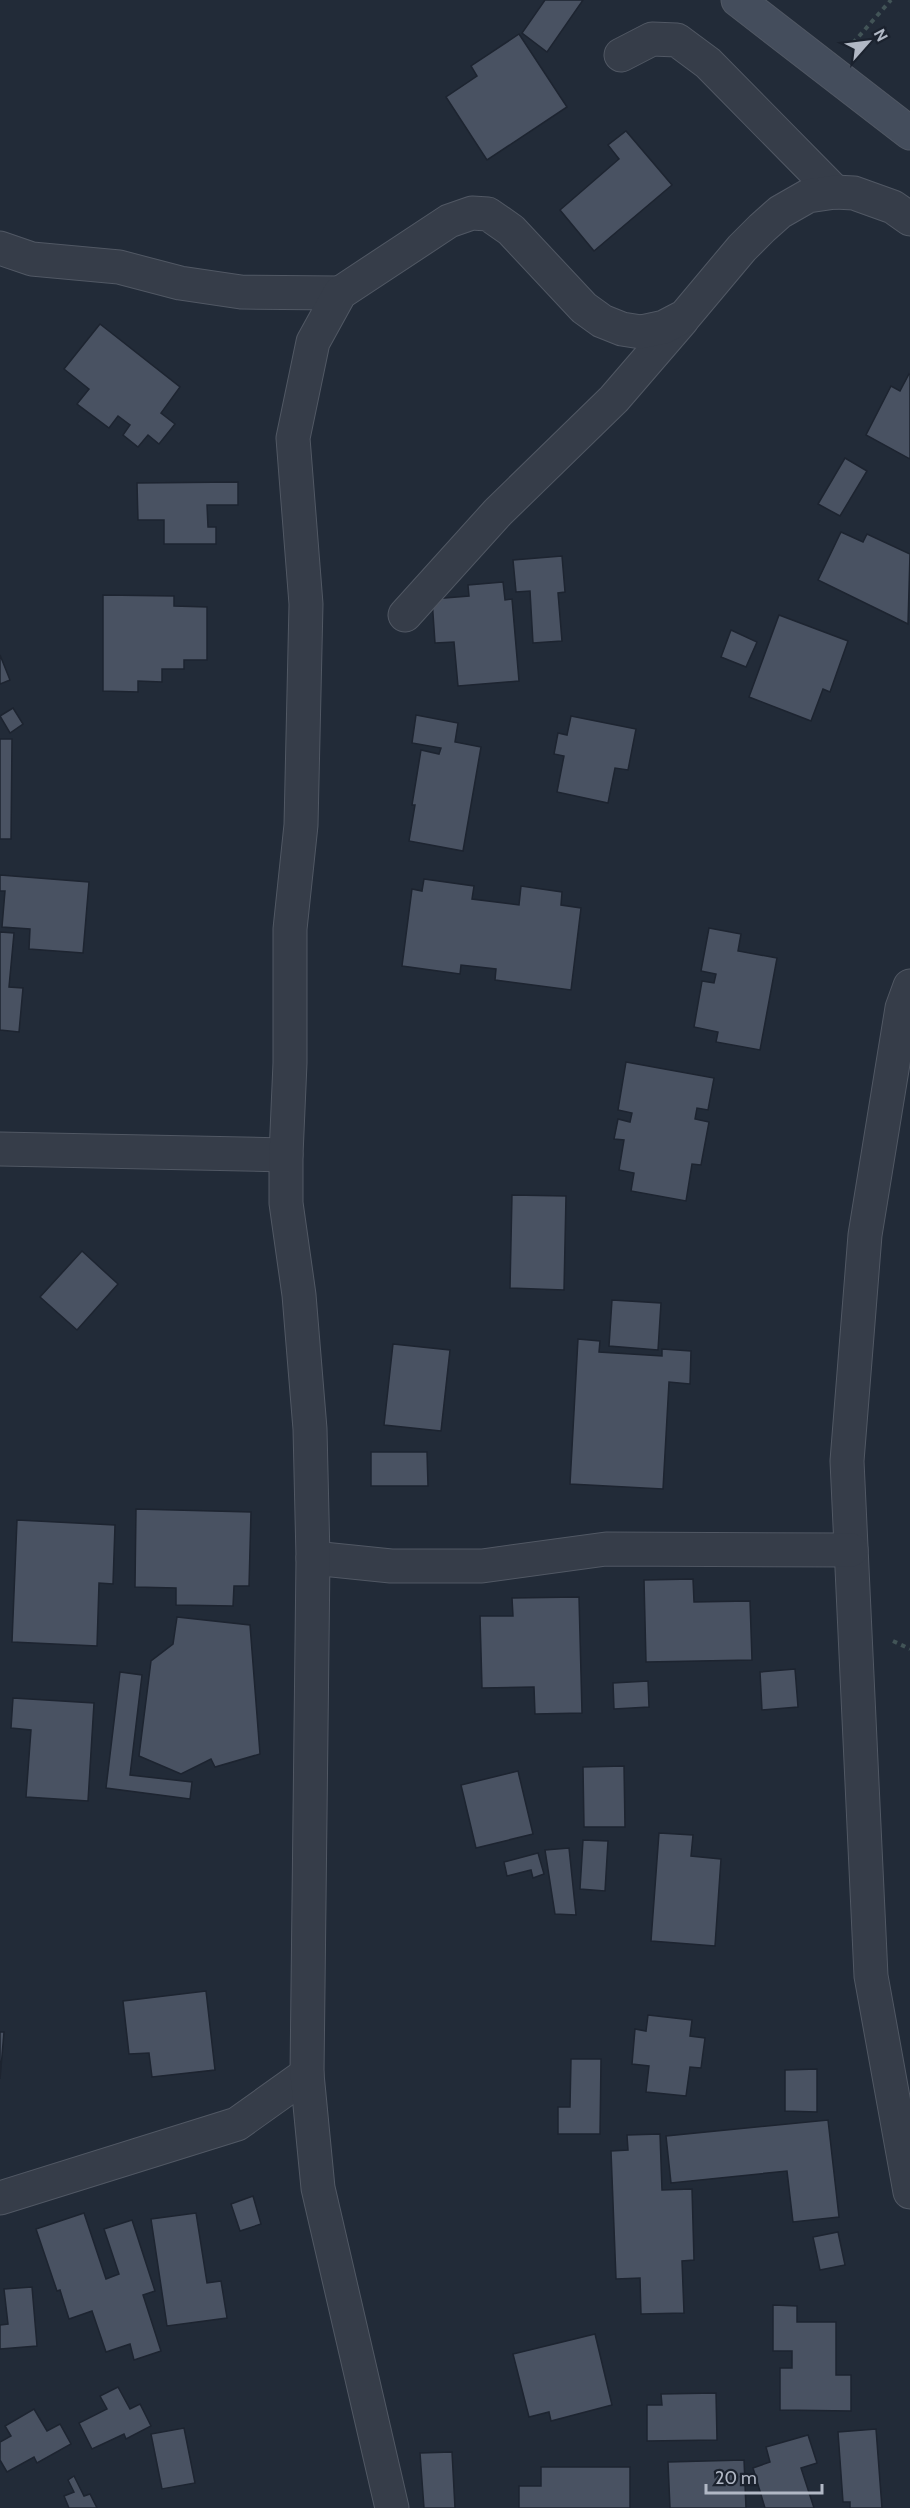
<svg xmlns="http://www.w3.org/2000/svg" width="910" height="2508" font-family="Cabin,sans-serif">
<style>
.building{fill:#495262;stroke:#1d2430;stroke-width:1.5}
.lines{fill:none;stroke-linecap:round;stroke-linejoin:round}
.street-casing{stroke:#515864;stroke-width:35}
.secondary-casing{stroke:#515864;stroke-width:35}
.path{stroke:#425457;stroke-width:4;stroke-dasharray:4.5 4.5;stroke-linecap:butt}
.street{stroke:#363d49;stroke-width:33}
.secondary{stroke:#444d5c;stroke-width:33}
</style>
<rect width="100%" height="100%" fill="#222b38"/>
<!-- building -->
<g class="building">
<path d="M545,0H583L547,52L522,33Z"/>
<path d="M519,34L567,107L487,160L446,97L477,76L471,66Z"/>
<path d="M626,131L672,185L594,251L560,210L619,159L608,145Z"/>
<path d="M100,324L180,387L161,413L175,424L159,444L148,435L138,447L123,435L130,425L118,416L109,428L77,404L89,389L64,369Z"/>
<path d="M909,374L910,375V459L866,435L891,386L900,391Z"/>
<path d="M845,458L867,471L840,516L818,504Z"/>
<path d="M238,482V505H207L208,527H216V544H164V520H138L137,483Z"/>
<path d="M841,532L863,542L867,534L910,554L908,624L818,580Z"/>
<path d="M562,556L565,592L558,593L562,641L533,643L530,591L516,592L513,560Z"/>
<path d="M503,582L505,600L512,599L519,681L458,686L454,642L435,643L432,599L469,596L468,585Z"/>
<path d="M103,595L174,596V606L207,607V660H184V669H162V682L138,681V692L103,691Z"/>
<path d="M779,615L848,641L830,692L823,689L811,721L749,697Z"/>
<path d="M731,630L757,642L746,667L721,657Z"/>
<path d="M0,655L10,680L0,684Z"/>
<path d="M13,708L23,724L10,733L0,716Z"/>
<path d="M416,715L458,723L455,742L481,747L463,851L409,841L415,805H412L421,750L439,754L441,748L412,743Z"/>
<path d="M571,716L636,729L628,770L615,768L608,803L557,792L564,756L554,754L558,733L567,735Z"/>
<path d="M0,739H12L11,839H0Z"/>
<path d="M0,875L89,882L83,953L29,949L30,929L2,927L5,891H0Z"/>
<path d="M424,879L474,886L472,899L519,905L521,886L562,892L561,905L581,908L571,990L495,980L496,969L461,965L460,974L402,966L412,889L422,891Z"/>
<path d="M709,928L741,934L738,951L777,958L760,1050L716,1042L718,1032L694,1027L702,981L714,983L716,974L701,971Z"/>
<path d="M0,932L14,933L9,987L23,988L19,1032L0,1030Z"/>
<path d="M626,1062L714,1078L708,1110L697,1108L695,1119L709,1122L701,1165L692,1164L686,1201L631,1191L634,1173L619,1170L624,1140L614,1139L618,1119L630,1122L632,1113L618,1110Z"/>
<path d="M512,1195L566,1196L564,1290L510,1288Z"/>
<path d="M82,1251L118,1284L77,1330L40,1297Z"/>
<path d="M612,1300L661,1303L658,1350L609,1346Z"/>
<path d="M578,1339L600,1341L599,1352L662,1356V1349L691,1351L690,1384L669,1382L663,1489L570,1484Z"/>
<path d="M393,1344L450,1350L441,1431L384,1425Z"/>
<path d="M371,1452H427L428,1486H371Z"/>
<path d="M136,1509L251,1512L249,1586H234L233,1606L176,1605V1588L135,1587Z"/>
<path d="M17,1520L115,1525L113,1584L99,1583L97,1646L12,1642Z"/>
<path d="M693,1579L694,1602L750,1601L752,1660L646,1662L644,1580Z"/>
<path d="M579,1597L582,1713L535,1714L534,1687L482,1688L480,1616H513L512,1598Z"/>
<path d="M177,1617L250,1625L260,1754L215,1767L211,1759L181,1774L139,1756L151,1661L173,1644Z"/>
<path d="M795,1669L798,1707L762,1710L760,1672Z"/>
<path d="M120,1672L142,1675L130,1775L192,1782L190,1799L106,1788Z"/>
<path d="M648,1681L649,1707L614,1709L613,1683Z"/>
<path d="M13,1698L94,1703L88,1801L26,1797L31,1730L11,1728Z"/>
<path d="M624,1766L625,1827H584L583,1767Z"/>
<path d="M518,1771L533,1834L476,1848L461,1785Z"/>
<path d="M659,1833L693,1835L691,1856L721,1859L715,1946L651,1941Z"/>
<path d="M583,1840L608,1841L605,1891L580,1889Z"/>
<path d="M569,1848L576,1915L555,1914L545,1850Z"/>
<path d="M538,1853L544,1874L533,1878L531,1870L507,1876L504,1862Z"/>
<path d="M206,1991L215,2070L152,2077L149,2053L129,2054L123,2001Z"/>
<path d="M648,2015L692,2020L690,2036L705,2038L701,2068L690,2067L686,2096L646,2092L649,2066L632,2064L635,2029L646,2031Z"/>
<path d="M0,2032H4L0,2079Z"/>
<path d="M571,2059H601L600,2134H558V2107H570Z"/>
<path d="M817,2069V2112L785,2111V2070Z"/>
<path d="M828,2120L839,2217L793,2222L787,2171L671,2183L666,2136Z"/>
<path d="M660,2134L662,2190L692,2189L694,2260L682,2261L684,2313L641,2314L640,2278L616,2279L611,2151L628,2150L627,2135Z"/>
<path d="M253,2196L261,2224L240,2231L231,2204Z"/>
<path d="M84,2213L106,2279L119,2274L104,2229L132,2220L155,2291L143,2295L161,2351L134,2360L130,2344L106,2352L92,2311L69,2319L60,2290L57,2291L36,2229Z"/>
<path d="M196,2213L207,2283L221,2281L227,2318L167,2326L151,2219Z"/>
<path d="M838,2232L845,2265L820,2270L813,2237Z"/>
<path d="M32,2287L37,2346L0,2349V2325L8,2324L4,2289Z"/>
<path d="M773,2305L797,2306V2322H836V2375H851V2411L780,2410V2368H792V2351H773Z"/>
<path d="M595,2334L612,2405L551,2421L549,2412L529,2417L513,2354Z"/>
<path d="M118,2387L130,2409L140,2404L151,2426L126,2439L124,2434L92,2449L79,2423L107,2409L100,2396Z"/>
<path d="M716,2393L717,2440L647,2441V2405H662L661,2394Z"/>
<path d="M34,2409L47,2431L60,2424L71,2444L37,2463L34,2457L7,2472L0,2460V2442L11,2436L5,2426Z"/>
<path d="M184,2428L195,2483L162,2489L151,2434Z"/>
<path d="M876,2429L882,2508H850V2502H843L838,2432Z"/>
<path d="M808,2435L817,2463L801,2468L814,2508H765L753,2468L770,2462L766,2447Z"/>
<path d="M452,2452L455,2508H424L420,2453Z"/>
<path d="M744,2460L746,2508H670L668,2462Z"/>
<path d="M541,2467H630V2508H519V2486H541Z"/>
<path d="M74,2476L84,2496L90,2494L97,2508H69L64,2496L74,2492L68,2480Z"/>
</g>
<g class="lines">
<!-- street casing -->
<g class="street-casing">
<g id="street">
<path d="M621,55L652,39L677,40L708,63L835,192"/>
<path d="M0,248L32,259L119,267L180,283L241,292L340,293"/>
<path d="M405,615L498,512L614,399L682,320"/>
<path d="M910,986L902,1008L865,1235L847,1461L871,1976L910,2192"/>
<path d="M0,1149L286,1155"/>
<path d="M313,1558L391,1566H482L606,1549L851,1550"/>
<path d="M0,2198L237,2124L307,2074"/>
<path d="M392,2508L318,2188L307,2074L313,1558L310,1429L299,1295L286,1203V1155L290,1063V929L301,825L306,604L293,438L313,342L340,293L449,221L472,213L488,214L511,230L584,308L602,321L622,329L641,332L664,327L685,316L742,248L762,228L780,212L808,196L835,192L854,193L893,207L910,219"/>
</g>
</g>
<!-- secondary casing -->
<g class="secondary-casing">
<path id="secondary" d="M738,0L910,133"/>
</g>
<!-- path -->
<g class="path">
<path d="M853,43L891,0"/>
<path d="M893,1641L910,1649"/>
</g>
<!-- street -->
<use href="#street" class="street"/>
<!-- secondary -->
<use href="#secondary" class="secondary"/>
</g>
<!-- north arrow -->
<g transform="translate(868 42) rotate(62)" stroke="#1b222e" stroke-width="4.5" paint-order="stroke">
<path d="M0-4.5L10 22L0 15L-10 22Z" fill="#b1b8c5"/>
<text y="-9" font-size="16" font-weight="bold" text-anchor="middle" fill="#b1b8c5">N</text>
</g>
<!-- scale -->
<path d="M706 2484v9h116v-9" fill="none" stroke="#b1b8c5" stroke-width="3"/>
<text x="715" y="2484" font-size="18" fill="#b1b8c5" stroke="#1b222e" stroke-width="4.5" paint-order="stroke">20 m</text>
</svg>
